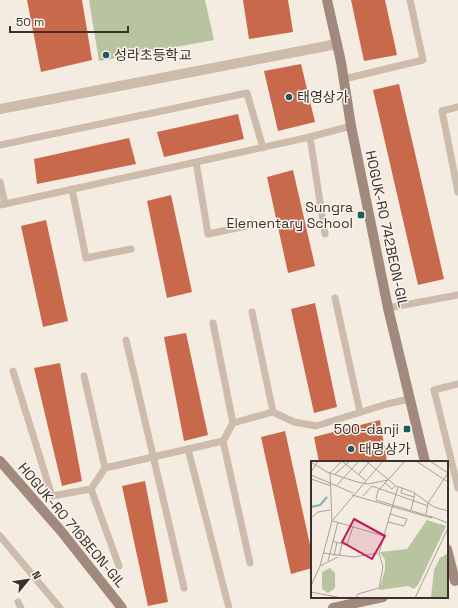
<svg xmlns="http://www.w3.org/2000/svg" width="458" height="608" font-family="'Space Grotesk','Noto Sans KR',sans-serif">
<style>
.green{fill:#b8c4a0}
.building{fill:#c8694b}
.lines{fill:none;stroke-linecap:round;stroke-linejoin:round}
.lane{stroke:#cdbbac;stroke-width:7}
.street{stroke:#cdbbac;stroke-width:10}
.secondary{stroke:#a18a7d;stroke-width:10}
.poi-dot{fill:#1f5a5e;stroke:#fbf5ee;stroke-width:1.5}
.labels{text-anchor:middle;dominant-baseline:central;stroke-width:3;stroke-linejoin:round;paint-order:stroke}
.poi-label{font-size:14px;fill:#3b302b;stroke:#fbf5ee;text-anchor:start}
.street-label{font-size:14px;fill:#3b302b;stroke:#fbf5ee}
.inset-river{fill:none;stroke:#7fb0b2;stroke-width:2}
.inset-road{fill:none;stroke:#aaa098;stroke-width:1}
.view{fill:#c2185b;fill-opacity:0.15;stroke:#c2185b;stroke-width:2}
.inset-edge{fill:none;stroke:#3b302b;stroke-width:2}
</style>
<rect width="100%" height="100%" fill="#f4ebe1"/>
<!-- green -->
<path class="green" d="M89,0H205L214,40L99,61Z"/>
<!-- building -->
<g class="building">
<path d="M27,0H82L92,60L41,72Z"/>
<path d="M243,0H288L293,32L249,39Z"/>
<path d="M351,0H385L397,55L364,61Z"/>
<path d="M301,64L315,122L278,131L264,71Z"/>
<path d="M399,84L444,279L418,285L373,90Z"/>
<path d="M238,114L244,139L164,157L157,132Z"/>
<path d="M129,138L136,164L37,184L34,159Z"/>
<path d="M293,170L315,266L288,273L267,177Z"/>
<path d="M171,195L192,292L167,298L147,201Z"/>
<path d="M46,220L68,321L43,327L21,226Z"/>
<path d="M315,303L337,407L314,413L291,309Z"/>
<path d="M186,333L208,435L184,441L164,337Z"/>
<path d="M60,363L82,481L62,486L34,368Z"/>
<path d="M380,420L387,462H319L314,437Z"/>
<path d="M285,431L312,554V568L291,574L261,437Z"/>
<path d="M145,481L168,602L148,606L122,486Z"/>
</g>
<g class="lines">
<!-- lane -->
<g class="lane">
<path d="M344,79L423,60L410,0"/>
<path d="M458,107L442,111L458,192"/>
<path d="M310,137L325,234"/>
<path d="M0,145L247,93L263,148"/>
<path d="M196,162L208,234L251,225"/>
<path d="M0,182L5,204"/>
<path d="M72,189L86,258L131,249"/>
<path d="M0,205L310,137L351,126"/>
<path d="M335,298L360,412"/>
<path d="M388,308L458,295"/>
<path d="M252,312L273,412"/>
<path d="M213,323L233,423L223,441L250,563"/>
<path d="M126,340L184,588"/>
<path d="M13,371L52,496L91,489L105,468L223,441"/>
<path d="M84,376L105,468"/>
<path d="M458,384L434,390L458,488"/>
<path d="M233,423L273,412L294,422L316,426L387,404L409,399"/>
<path d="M188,449L229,608"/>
<path d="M91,489L119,566"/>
<path d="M0,536L60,608"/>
<path d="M18,602L21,608"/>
</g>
<!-- street -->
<path class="street" d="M0,109L337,44"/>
<!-- secondary -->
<g class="secondary">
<path d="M327,0L341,62L351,126L388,308L425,462"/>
<path d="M0,461L61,531L122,608"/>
<path d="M447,549L455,581"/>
<path d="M333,608L383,597"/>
</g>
</g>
<!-- markers -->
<g class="poi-dot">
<circle cx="106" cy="55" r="4"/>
<circle cx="289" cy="97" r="4"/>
<rect x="357" y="211" width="8" height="8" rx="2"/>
<rect x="403" y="425" width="8" height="8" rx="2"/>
<circle cx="351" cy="449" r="4"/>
</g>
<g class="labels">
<!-- poi labels -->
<g class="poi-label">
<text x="114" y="55">성라초등학교</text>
<text x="297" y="97">태영상가</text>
<text x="353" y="207" text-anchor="end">Sungra<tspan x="353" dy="16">Elementary School</tspan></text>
<text x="399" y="429" text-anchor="end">500-danji</text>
<text x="359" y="449">대명상가</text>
</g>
<!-- street labels -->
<g class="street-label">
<text transform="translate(387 229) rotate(78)">HOGUK-RO 742BEON-GIL</text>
<text transform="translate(72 525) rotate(50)">HOGUK-RO 716BEON-GIL</text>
</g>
</g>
<!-- overview -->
<g transform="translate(311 461)">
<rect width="137" height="137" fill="#f4ebe1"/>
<path d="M116,59L135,65L107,124L103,128L97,125L68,129L74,109V99L69,91L96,88ZM137,92V137L120,136L123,109L129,97ZM19,107L24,112V127L17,132L11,128V111Z" fill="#b8c4a0"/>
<path class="inset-river" d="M0,46L9,44L16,36"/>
<path class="inset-road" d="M31,0L54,19M55,0L85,25L102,31L123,46L137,50M105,0L137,21M0,1L16,11L46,21L57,23L77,19M0,11L7,0M48,13L59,0M0,14L42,32M23,14L39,0M0,18L20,25M74,22L81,28L84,25M26,24L48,0M61,25L117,45M91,28L90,32L103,36M41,34L121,57M52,35L61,25M65,38L67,30L94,0M65,39L121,56M100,49L104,32M115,53L117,42L137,12L119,0M119,55L137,62M0,57L7,51L19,49M21,60L19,12L31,0M22,60L73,75M77,61L93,65L96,58L79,53M21,80L36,84L42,65M12,92L43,96L67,92M68,92L87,26M23,95L26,81M28,95L31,83M17,100L27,61M9,105L27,96M0,125L9,105L21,60L72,0M0,131L31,137M45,137L47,133L68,127L72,106L68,92M104,137L137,67"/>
<path class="view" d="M43,58L74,75L61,98L31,81Z"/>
<rect width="137" height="137" class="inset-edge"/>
</g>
<!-- north arrow -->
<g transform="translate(28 580) rotate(61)" stroke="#fbf5ee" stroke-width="3" paint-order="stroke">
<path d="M0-3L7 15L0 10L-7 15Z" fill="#3b302b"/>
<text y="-6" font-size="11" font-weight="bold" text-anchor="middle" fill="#3b302b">N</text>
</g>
<!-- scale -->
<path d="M10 26v6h118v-6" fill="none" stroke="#3b302b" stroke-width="2"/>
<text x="16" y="26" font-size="12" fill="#3b302b" stroke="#fbf5ee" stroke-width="3" paint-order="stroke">50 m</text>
</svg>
